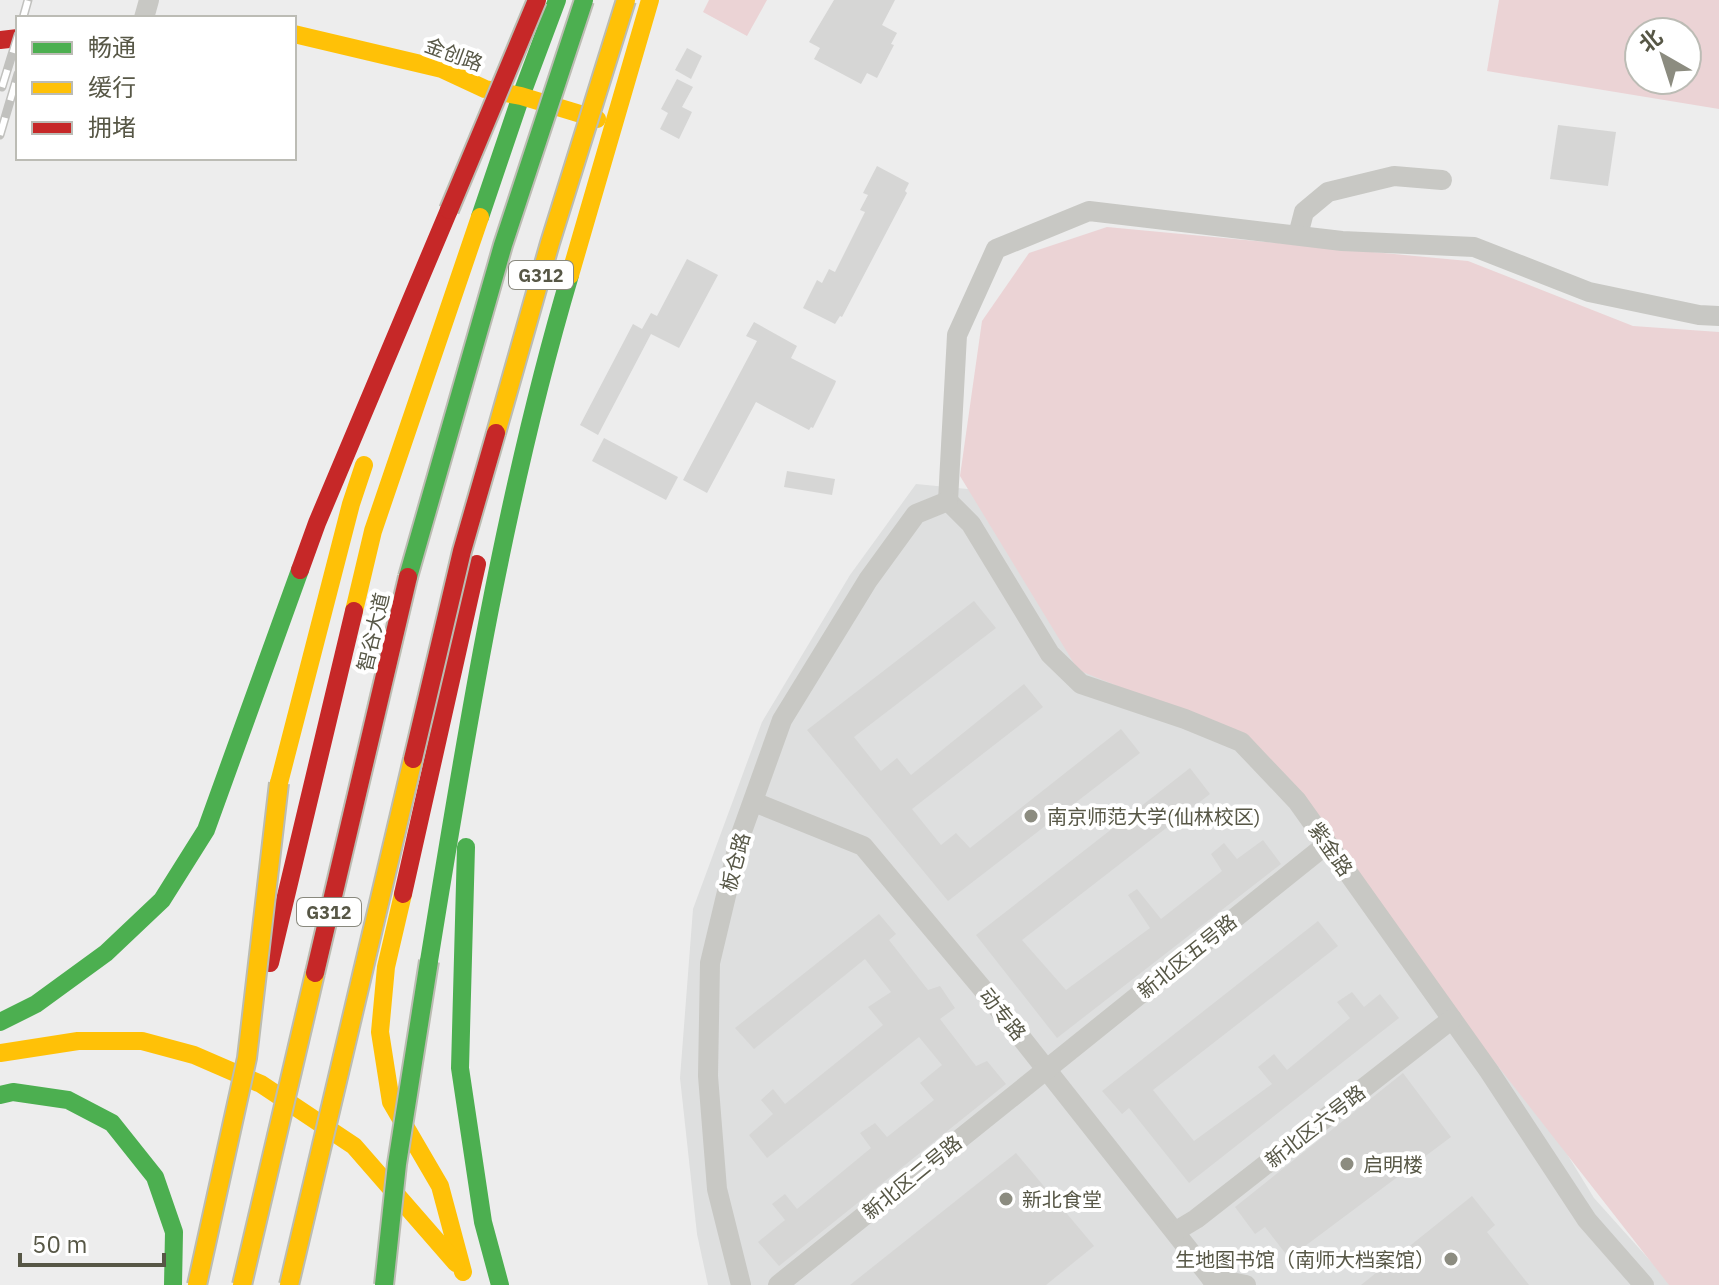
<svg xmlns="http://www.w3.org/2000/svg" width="1719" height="1285" font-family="'IBM Plex Sans','Noto Sans SC',sans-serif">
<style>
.education{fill:#dedfdf}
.green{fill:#ebd3d5;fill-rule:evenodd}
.building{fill:#d6d6d5}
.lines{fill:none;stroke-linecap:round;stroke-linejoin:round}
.street{stroke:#c8c8c4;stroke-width:20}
.fast{stroke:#4caf50;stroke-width:18}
.slow{stroke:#ffc107;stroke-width:18}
.jam{stroke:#c62828;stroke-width:18}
.rail-casing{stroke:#c1c1be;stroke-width:9}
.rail{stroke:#fff;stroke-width:6;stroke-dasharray:18;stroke-linecap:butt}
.fast-bridge-casing{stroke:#bbbcb2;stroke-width:22;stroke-linecap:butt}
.slow-bridge-casing{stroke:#bbbcb2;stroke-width:22;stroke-linecap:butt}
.jam-bridge-casing{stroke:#bbbcb2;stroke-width:22;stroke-linecap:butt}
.fast-bridge{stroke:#4caf50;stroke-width:18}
.slow-bridge{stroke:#ffc107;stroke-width:18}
.jam-bridge{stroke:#c62828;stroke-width:18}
.poi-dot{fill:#8c8c80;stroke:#fff;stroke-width:3}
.labels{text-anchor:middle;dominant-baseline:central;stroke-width:8;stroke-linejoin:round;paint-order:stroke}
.shield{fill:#fff;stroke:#89897e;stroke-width:2}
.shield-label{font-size:18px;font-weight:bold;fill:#575746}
.street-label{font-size:20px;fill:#575746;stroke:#fff}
.poi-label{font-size:20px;fill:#575746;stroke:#fff;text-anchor:start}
</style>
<rect width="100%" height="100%" fill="#ededed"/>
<!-- education -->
<path class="education" d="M916,484L978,490L1258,718L1448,960L1594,1198L1672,1285H708L697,1234L680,1078L693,909L762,722L850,575Z"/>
<!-- green -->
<g class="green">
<path d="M709,0H767L747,36L703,12Z"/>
<path d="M1499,0H1719V109L1487,71ZM1687,32V80H1639V32Z"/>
<path d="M1107,227L1468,261L1633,326L1719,332V1285H1669L1240,736L1078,670L960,476L982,321L1029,253Z"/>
</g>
<!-- building -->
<g class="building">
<path d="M834,0H895L882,25L897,33L891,44L894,45L877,78L867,73L861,84L814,59L820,48L809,42Z"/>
<path d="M687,48L702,56L691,79L675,70Z"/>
<path d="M677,79L693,87L682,107L692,112L679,139L660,129L668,113L661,109Z"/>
<path d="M1558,125L1616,132L1608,186L1550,179Z"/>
<path d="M877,166L909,183L905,191L907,193L842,317L840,316L835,324L803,308L817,280L822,283L829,269L835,272L865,212L860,210L868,195L863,193Z"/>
<path d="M687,259L718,275L679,348L651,334L598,435L580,425L633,324L642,329L651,313L657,316Z"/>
<path d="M754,322L797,346L791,358L836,381L835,384L813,428L811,427L809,430L756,402L707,493L683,480L757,341L746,336Z"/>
<path d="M604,438L678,477L666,500L592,461Z"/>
<path d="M787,471L835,479L832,495L784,487Z"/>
<path d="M974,601L996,628L854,737L881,771L897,758L911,775L1024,684L1043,707L912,809L941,845L956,833L970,848L1121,729L1140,753L948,901L807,730Z"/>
<path d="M1190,768L1210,794L1022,940L1066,990L1150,928L1128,895L1137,889L1161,919L1222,871L1211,854L1224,843L1237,859L1263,840L1281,864L1057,1038L976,935Z"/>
<path d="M879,914L896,934L889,940L928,990L940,986L955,1008L940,1019L976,1066L987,1061L1006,1084L779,1266L758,1242L785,1220L772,1204L785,1194L797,1209L871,1148L860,1133L875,1123L887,1137L934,1100L920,1083L942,1065L919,1037L767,1158L749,1135L773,1114L761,1100L773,1089L785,1104L883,1025L868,1007L891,992L865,959L754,1049L735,1028Z"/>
<path d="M1318,921L1338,946L1153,1090L1194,1141L1272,1084L1258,1067L1274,1054L1287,1070L1350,1018L1337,1002L1352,992L1364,1007L1380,994L1399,1018L1189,1183L1129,1108L1122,1114L1102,1091Z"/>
<path d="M1403,1073L1451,1137L1289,1258L1265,1227L1255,1234L1235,1207Z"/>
<path d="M1016,1153L1094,1246L1046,1285H850Z"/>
<path d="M1472,1196L1495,1225L1487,1232L1529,1285H1361Z"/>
</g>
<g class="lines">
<!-- street -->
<g class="street">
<path d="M144,18L149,0"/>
<path d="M1298,235L1304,212L1328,192L1394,176L1442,180"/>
<path d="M948,501L971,524L1050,654L1081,684L1185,719L1241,742L1297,801L1489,1071L1587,1220L1644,1285"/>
<path d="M948,501L957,335L996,249L1089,211L1342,241L1474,247L1589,292L1699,315L1719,316"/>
<path d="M754,802L863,846L986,993L1211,1278"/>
<path d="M1176,1231L1196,1219L1452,1019"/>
<path d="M1211,1278L1246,1285"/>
<path d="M741,1285L717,1189L708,1076L710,963L740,837L782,720L868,580L916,514L948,501"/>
<path d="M778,1285L1327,844"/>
</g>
<!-- fast -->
<g class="fast">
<path d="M521,96L557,0"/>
<path d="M480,217L521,96"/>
<path d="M466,847L460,1068L483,1222L500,1285"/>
<path d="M429,961C466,732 504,498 570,275"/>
<path d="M0,1022L36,1004L106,953L162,900L206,830L300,570"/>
<path d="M0,1095L13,1092L68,1100L112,1123L155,1177L174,1232L173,1285"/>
</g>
<!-- slow -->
<g class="slow">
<path d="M294,34L442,69L485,89L521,96L597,119"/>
<path d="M570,275L650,0"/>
<path d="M354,611L373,531L480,217"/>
<path d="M279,783L351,504L364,465"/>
<path d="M403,894L386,967L380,1032L391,1102L440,1186L463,1272"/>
<path d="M0,1053L78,1041H142L194,1055L261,1084L354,1146L456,1263"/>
</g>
<!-- jam -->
<g class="jam">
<path d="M0,40L18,38"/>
<path d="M300,570L317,523L449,210"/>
<path d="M403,894L477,564"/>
<path d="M270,963L354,611"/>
</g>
<!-- rail casing -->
<g class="rail-casing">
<g id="rail">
<path d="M23,18L28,0"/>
<path d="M2,87L18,35"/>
<path d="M0,135L18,74"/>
</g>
</g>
<!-- rail -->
<use href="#rail" class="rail"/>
<!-- fast-bridge casing -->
<g class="fast-bridge-casing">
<g id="fast-bridge">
<path d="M408,577L503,245L584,0"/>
<path d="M384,1285L397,1164L429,961"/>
</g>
</g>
<!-- slow-bridge casing -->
<g class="slow-bridge-casing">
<g id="slow-bridge">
<path d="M496,433L550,243L626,0"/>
<path d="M197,1285L247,1058L279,783"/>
<path d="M242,1285L315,973"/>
<path d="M289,1285L413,759"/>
</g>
</g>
<!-- jam-bridge casing -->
<g class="jam-bridge-casing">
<g id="jam-bridge">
<path d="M449,210L537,0"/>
<path d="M413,759L462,551L496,433"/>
<path d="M315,973L408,577"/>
</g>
</g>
<!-- fast-bridge -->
<use href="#fast-bridge" class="fast-bridge"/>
<!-- slow-bridge -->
<use href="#slow-bridge" class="slow-bridge"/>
<!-- jam-bridge -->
<use href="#jam-bridge" class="jam-bridge"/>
</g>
<!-- markers -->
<g class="poi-dot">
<circle cx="1031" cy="816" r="8"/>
<circle cx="1347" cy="1164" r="8"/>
<circle cx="1006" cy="1199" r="8"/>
<circle cx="1451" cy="1259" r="8"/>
</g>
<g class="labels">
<!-- shield labels -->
<g class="shield">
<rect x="509" y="261" width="64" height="28" rx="6"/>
<rect x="297" y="898" width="64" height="28" rx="6"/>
</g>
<g class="shield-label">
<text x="541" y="275">G312</text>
<text x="329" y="912">G312</text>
</g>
<!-- street labels -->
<g class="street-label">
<text transform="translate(454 54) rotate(20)">金创路</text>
<text transform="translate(373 632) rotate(-77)">智谷大道</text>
<text transform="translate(1331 849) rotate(55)">紫金路</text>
<text transform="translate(735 862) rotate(-75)">板仓路</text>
<text transform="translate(1187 956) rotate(-39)">新北区五号路</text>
<text transform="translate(1003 1014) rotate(51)">动专路</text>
<text transform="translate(1315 1126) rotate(-38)">新北区六号路</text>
<text transform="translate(912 1177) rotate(-39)">新北区二号路</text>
</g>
<!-- poi labels -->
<g class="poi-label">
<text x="1047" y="816">南京师范大学(仙林校区)</text>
<text x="1363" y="1164">启明楼</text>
<text x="1022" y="1199">新北食堂</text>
<text x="1435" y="1259" text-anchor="end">生地图书馆（南师大档案馆）</text>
</g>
</g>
<!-- legend -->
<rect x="16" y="16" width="280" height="144" fill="#ffffff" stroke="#bcbcb5" stroke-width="2"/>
<rect x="32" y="42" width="40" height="12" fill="#4caf50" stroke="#bcbcb5" stroke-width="2"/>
<text x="88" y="56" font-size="24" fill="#575746">畅通</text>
<rect x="32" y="82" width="40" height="12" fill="#ffc107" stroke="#bcbcb5" stroke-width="2"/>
<text x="88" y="96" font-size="24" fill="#575746">缓行</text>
<rect x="32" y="122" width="40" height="12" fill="#c62828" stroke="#bcbcb5" stroke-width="2"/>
<text x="88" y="136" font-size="24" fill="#575746">拥堵</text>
<!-- north arrow -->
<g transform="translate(1663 56) rotate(321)"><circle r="38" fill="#ffffff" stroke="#bcbcb5" stroke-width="2"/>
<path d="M0-6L14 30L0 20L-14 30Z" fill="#8c8c80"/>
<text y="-12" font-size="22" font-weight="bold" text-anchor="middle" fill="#575746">北</text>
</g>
<!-- scale -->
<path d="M20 1253v12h144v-12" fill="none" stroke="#575746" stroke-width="4"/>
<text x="32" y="1253" font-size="24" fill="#575746" stroke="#ffffff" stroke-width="6" paint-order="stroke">50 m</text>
</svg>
